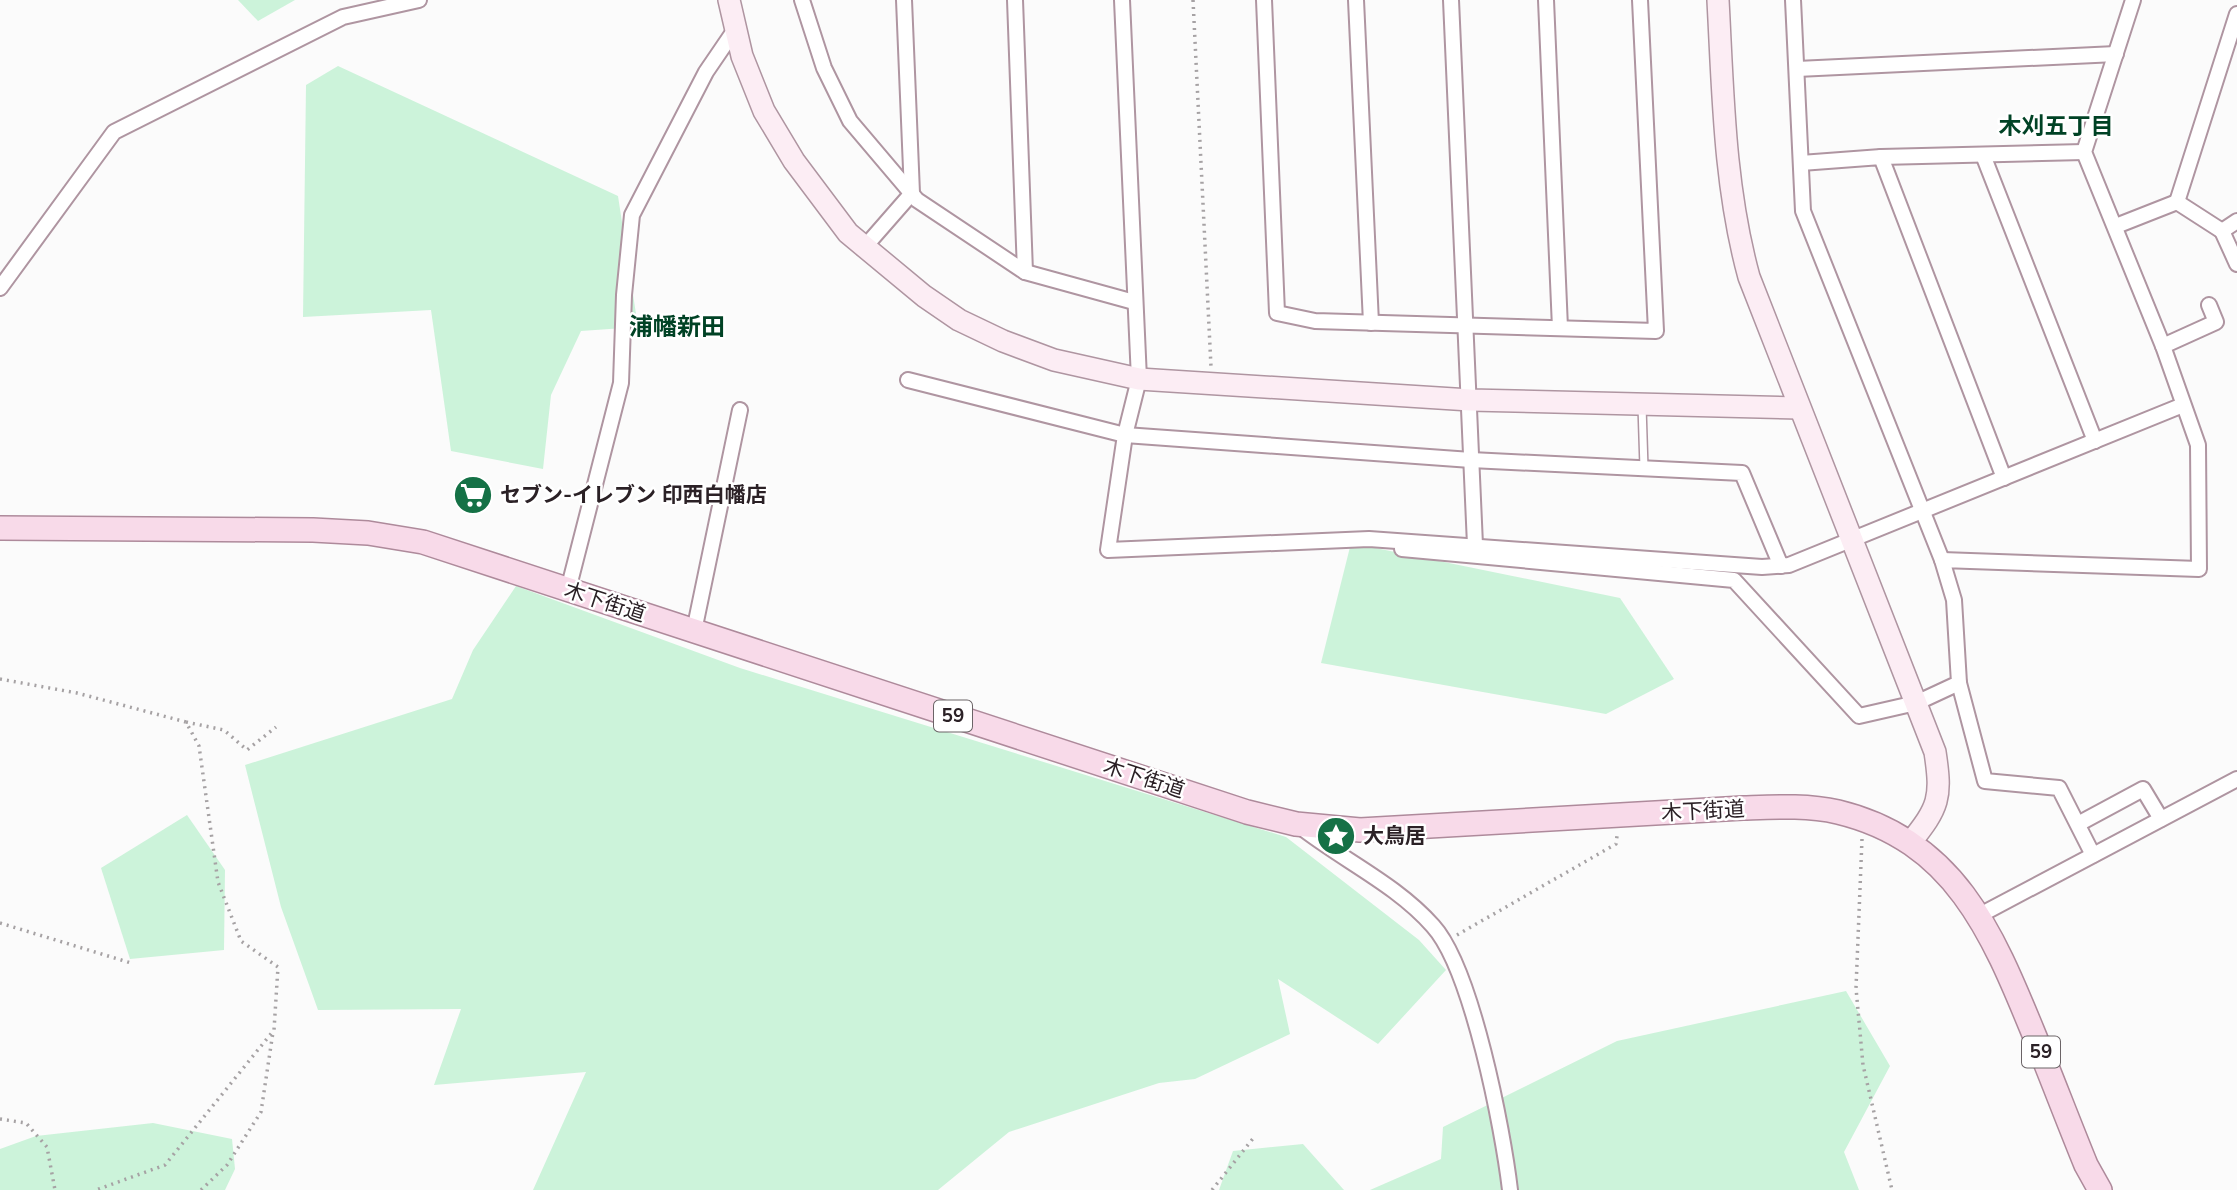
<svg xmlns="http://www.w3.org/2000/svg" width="2237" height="1190" font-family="'Nunito Sans','Noto Sans JP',sans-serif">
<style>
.green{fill:#ccf3da}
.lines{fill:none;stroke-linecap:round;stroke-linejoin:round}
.lane-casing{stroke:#af95a1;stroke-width:10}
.street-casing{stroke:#af95a1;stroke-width:18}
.secondary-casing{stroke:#af95a1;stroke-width:24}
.primary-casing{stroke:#ae8a9b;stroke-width:26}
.path{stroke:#a6a2a4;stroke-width:3.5;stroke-dasharray:2 5;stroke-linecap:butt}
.lane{stroke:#fff;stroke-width:7}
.street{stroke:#fff;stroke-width:14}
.secondary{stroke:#fcedf4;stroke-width:21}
.primary{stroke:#f8dae9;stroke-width:23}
.labels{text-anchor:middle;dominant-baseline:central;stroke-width:5;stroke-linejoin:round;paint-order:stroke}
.shield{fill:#fff;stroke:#6b6467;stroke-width:2}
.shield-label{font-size:19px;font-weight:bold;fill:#2b2126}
.poi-label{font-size:21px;font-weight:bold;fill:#2b2126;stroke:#fff;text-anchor:start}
.street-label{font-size:21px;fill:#2b2126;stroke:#fff}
.neighbourhood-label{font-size:23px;font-weight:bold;fill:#004225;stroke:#fff}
.quarter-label{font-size:24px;font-weight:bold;fill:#004225;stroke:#fff}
</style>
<rect width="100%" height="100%" fill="#fbfbfb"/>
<!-- green -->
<g class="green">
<path d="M238,0H295L258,21Z"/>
<path d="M338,66L618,196L638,327L581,331L551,395L543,469L451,451L431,310L303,317L306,85Z"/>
<path d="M1351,543L1620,598L1674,679L1606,714L1321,663Z"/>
<path d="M516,586L740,668L1286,837L1419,940L1446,970L1378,1044L1278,979L1290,1034L1195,1079L1159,1083L1009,1132L938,1190H533L586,1072L434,1085L461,1009L318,1010L281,907L245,765L452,699L473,650Z"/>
<path d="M187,815L225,870L224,950L130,959L101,868Z"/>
<path d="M1846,991L1890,1066L1844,1152L1859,1190H1370L1441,1159L1443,1127L1617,1041Z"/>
<path d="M153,1123L232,1139L235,1169L225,1190H0V1149L36,1136Z"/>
<path d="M1303,1144L1344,1190H1219L1233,1151Z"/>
</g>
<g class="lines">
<!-- lane casing -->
<g class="lane-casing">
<path id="lane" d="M1642,406L1644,468"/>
</g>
<!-- street casing -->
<g class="street-casing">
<g id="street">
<path d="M802,0L824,68L850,121L917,200L1025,272L1134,302"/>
<path d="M1015,0L1025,272"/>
<path d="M1122,0L1139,379L1125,435L1108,550L1369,539L1762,567L1789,565L2183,405"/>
<path d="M1264,0L1277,313L1315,321L1656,331L1640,0"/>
<path d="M1356,0L1371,323"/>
<path d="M1451,0L1475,545"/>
<path d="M1546,0L1560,328"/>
<path d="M1793,0L1803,211L1942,560"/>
<path d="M2133,0L2084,152L2163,346"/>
<path d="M1797,69L2116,54"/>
<path d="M1983,155L2095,441"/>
<path d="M1881,157L2084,152"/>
<path d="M1801,163L1881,157L2004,478"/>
<path d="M2237,221L2222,231L2237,264"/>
<path d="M2116,226L2177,202"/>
<path d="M2222,231L2177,202L2237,14"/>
<path d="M863,249L912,193L904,0"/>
<path d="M0,288L114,132L343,17L419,0"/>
<path d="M908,380L1125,435L1471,460L1742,473L1781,566"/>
<path d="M1402,549L1734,580L1859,716L1916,703L1959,683L1954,600L1942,560L2199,569L2198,445L2163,346L2216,322L2209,305"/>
<path d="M568,590L621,383L624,295L632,215L706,72L736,28"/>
<path d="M694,631L740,410"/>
<path d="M1959,683L1985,781L2059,788L2093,855"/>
<path d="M2078,824L2143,789L2161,819"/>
<path d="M1298,825C1342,860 1396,884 1433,926C1472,969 1503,1130 1510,1190"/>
<path d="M1980,915L2237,779"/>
</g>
</g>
<!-- secondary casing -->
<g class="secondary-casing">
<g id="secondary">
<path d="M729,0L742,56L764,111L794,161L848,233L924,296L959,320L1003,341L1054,360L1139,379L1470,400L1799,408"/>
<path d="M1718,0C1723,93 1724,186 1749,277L1935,752C1942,798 1939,807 1910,843"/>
</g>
</g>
<!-- primary casing -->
<g class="primary-casing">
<path id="primary" d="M0,528L313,530L368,533L423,542L1247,812L1296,824L1360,830L1743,808C1774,807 1807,805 1838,812C1954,840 1992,932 2033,1032C2051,1076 2068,1121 2086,1165L2100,1190"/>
</g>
<!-- path -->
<g class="path">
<path d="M1193,0L1211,367"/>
<path d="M0,679L77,693L186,722L199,746L218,882L241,941L278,967L274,1030L165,1165L96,1190"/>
<path d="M186,722L224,730L247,750L276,727"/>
<path d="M1862,839L1856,988L1863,1065L1892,1190"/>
<path d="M0,923L131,963"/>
<path d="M1457,935L1616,844L1617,836"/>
<path d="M0,1119L26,1123L47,1147L55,1190"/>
<path d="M201,1190L227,1165L261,1112L273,1032"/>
<path d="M1212,1190L1255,1136"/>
</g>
<!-- lane -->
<use href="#lane" class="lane"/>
<!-- street -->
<use href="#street" class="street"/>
<!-- secondary -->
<use href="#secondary" class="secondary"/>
<!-- primary -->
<use href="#primary" class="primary"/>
</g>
<!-- icons -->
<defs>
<g id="supermarket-disc" transform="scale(2.0125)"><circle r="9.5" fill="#157146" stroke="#fff"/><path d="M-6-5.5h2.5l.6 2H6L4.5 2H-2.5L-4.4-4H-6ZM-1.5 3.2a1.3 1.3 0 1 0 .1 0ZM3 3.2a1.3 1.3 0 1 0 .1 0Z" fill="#fff"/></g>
<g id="sight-disc" transform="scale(2.0125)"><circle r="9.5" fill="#157146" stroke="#fff"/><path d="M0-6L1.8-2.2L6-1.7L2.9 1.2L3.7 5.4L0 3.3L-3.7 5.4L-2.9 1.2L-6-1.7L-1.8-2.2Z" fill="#fff"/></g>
</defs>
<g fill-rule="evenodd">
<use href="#supermarket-disc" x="473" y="495"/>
<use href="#sight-disc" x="1336" y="836"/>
</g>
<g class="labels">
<!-- shield labels -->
<g class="shield">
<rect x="934" y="700.5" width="38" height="31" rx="5"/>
<rect x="2022" y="1036.5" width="38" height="31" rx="5"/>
</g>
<g class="shield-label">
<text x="953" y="716">59</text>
<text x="2041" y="1052">59</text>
</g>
<!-- poi labels -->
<g class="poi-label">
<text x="500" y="495">セブン-イレブン 印西白幡店</text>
<text x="1363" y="836">大鳥居</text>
</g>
<!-- street labels -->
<g class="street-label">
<text transform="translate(605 602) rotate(18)">木下街道</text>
<text transform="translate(1144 778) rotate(18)">木下街道</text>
<text transform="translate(1703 811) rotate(-3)">木下街道</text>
</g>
<!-- neighbourhood labels -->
<g class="neighbourhood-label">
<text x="2056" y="126">木刈五丁目</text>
</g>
<!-- quarter labels -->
<g class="quarter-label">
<text x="677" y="327">浦幡新田</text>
</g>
</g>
</svg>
